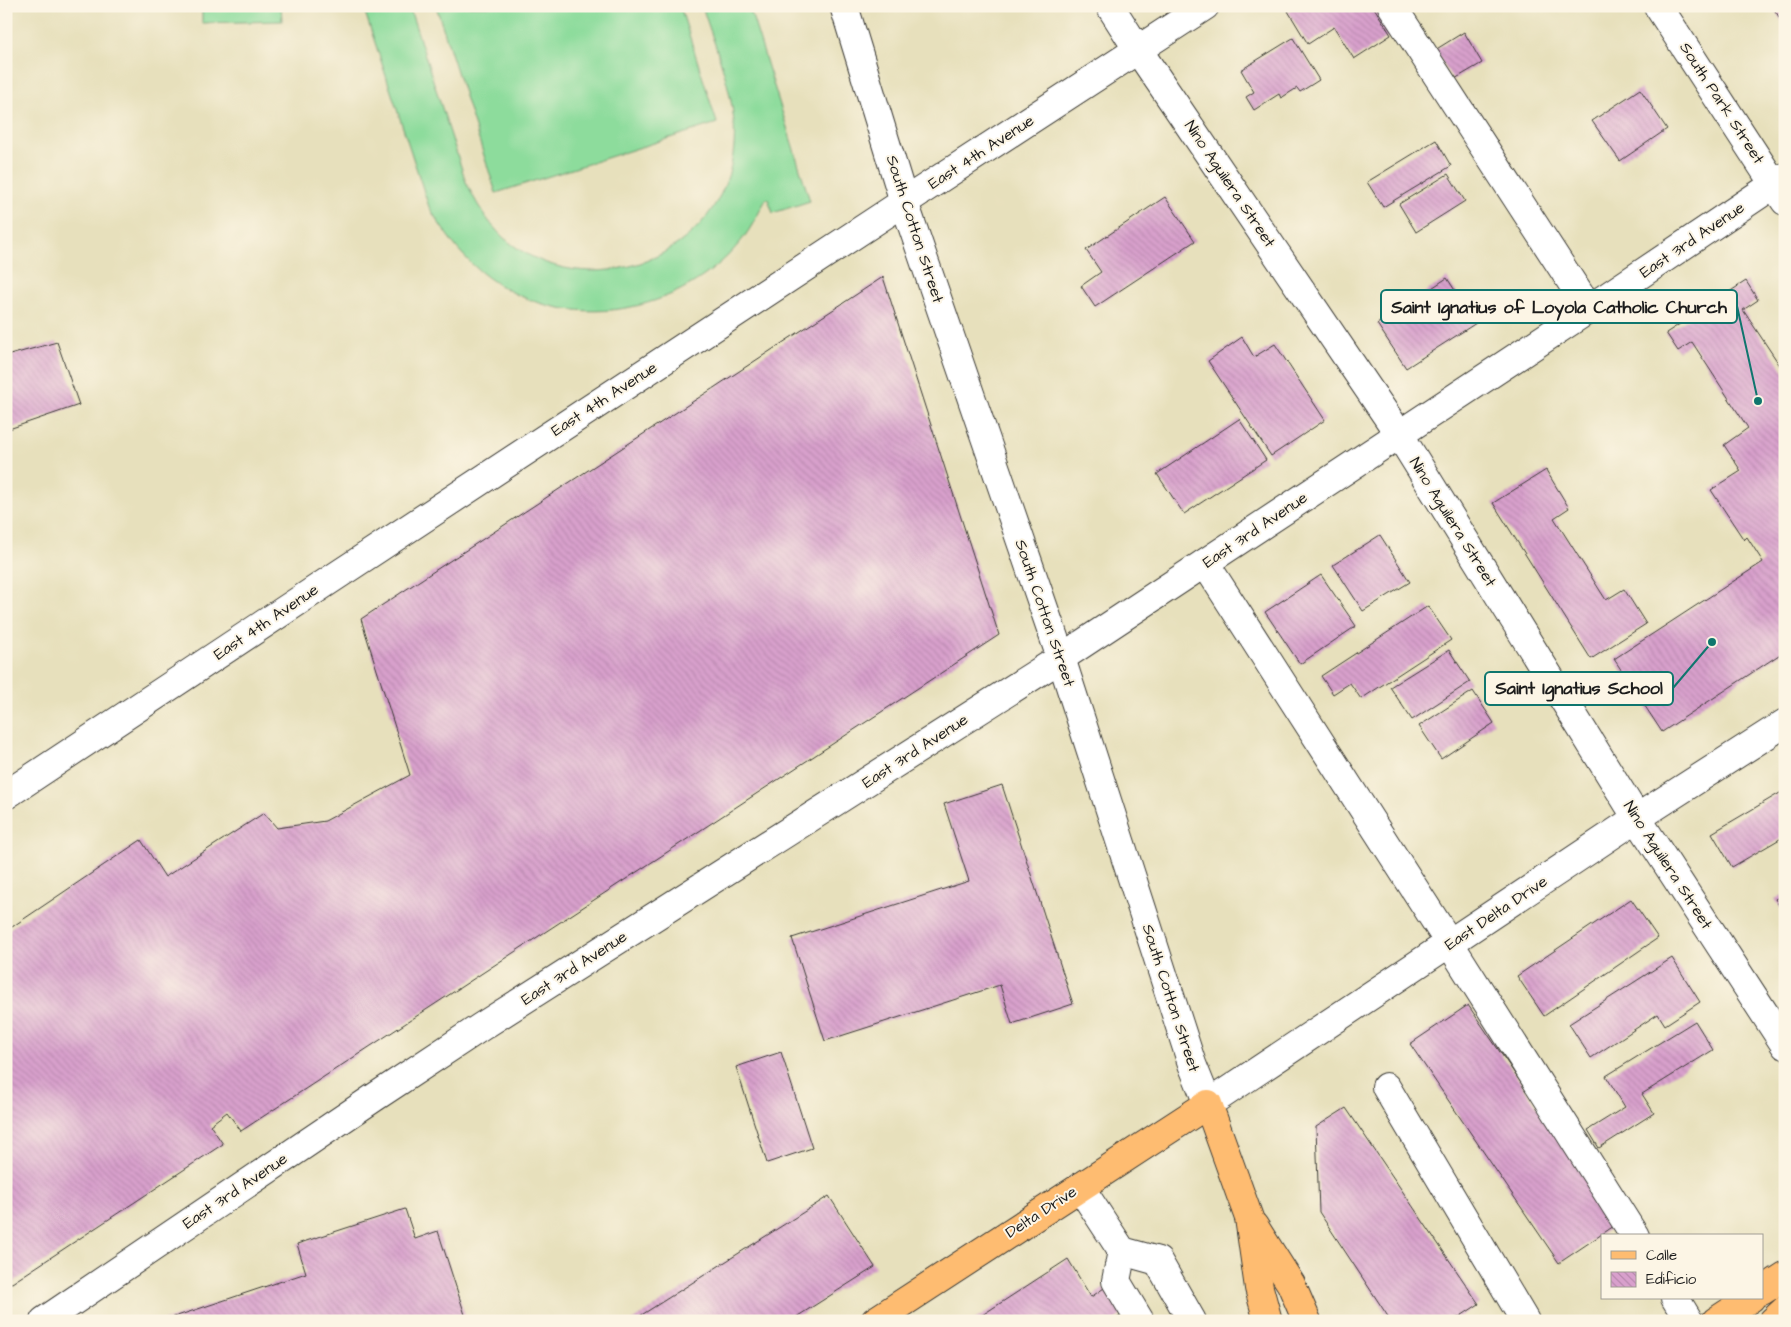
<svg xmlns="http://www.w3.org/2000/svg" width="1791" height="1327" font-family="'Architects Daughter',sans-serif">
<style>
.garden{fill:#8ddc9c;stroke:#547c5c}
.building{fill:url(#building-back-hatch)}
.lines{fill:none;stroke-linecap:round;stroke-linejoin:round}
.minor-casing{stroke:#3a3934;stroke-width:30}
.major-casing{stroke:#3a3934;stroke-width:30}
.highway-casing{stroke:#3a3934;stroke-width:30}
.minor{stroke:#fff;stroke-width:28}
.major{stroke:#febc71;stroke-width:28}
.highway{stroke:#febc71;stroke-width:28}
.labels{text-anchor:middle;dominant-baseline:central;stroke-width:4;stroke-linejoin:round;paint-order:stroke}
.street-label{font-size:16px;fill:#1c1c1c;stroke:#fcf5e5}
.leader{fill:none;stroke:#0f766e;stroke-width:2}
.callout-dot{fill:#0f766e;stroke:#fcf5e5;stroke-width:2}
.callout{fill:#fcf5e5;stroke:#0f766e;stroke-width:2}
.callout-label{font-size:18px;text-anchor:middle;font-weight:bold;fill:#1c1c1c}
</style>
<defs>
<pattern id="building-back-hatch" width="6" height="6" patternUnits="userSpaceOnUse" patternTransform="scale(1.25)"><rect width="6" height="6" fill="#d8a0cc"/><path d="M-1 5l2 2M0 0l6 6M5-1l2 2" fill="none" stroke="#b989af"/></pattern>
</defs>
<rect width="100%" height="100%" fill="#fcf5e5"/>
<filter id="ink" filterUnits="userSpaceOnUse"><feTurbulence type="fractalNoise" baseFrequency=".02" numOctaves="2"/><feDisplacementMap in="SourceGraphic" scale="10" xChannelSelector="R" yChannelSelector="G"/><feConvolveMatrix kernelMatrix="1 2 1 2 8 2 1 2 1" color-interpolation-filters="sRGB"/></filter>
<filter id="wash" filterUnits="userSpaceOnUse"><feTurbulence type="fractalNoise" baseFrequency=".0096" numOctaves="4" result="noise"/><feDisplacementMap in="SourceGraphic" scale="20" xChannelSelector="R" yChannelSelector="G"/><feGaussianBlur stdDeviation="1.12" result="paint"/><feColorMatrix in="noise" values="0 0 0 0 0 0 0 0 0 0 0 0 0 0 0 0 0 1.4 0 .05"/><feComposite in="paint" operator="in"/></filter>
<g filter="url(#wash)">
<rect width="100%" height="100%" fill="#e7e0bc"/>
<!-- garden -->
<g class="garden">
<path d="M202,6H281L282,21L202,23Z"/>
<path d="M363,6H409L466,182C476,203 487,222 504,238C587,310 725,257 734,146C738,100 716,50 702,6H749L810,201L773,213L768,199H766C757,216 749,233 736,247C673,319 557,334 481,272C459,254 444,232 429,207Z"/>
<path d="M436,6H680L717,123L496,193Z"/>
</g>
<g id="blocks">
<!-- building -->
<g class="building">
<path d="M1296,6H1373L1391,35L1354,59L1334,27L1308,44L1288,11Z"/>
<path d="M1772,6H1785V26Z"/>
<path d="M1464,32L1482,63L1453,80L1435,50Z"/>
<path d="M1293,38L1319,80L1300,92L1297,88L1281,98L1279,94L1254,110L1246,97L1254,92L1241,70Z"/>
<path d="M1640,89L1667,129L1620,161L1592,121Z"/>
<path d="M1436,140L1451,166L1383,207L1367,182Z"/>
<path d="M1448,174L1465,201L1416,232L1399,204Z"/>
<path d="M1165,197L1195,241L1095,307L1081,286L1101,272L1086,250Z"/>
<path d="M883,277L999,635L241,1131L227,1112L210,1125L223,1144L12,1283L6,1282V931L141,840L165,877L264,813L277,828L325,821L410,775L361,619Z"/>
<path d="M1447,278L1476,323L1406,368L1377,324Z"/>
<path d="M1746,281L1758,300L1743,310L1785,373V651L1662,732L1614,659L1763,562L1747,537L1744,540L1711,490L1741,471L1724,445L1748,428L1692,342L1678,351L1666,333Z"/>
<path d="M1242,337L1254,357L1275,344L1325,420L1271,456L1208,361Z"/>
<path d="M57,342L79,405L6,430V356Z"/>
<path d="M1239,419L1266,460L1184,514L1157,474Z"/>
<path d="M1546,470L1569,508L1554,518L1606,600L1624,589L1646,624L1591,659L1493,503Z"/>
<path d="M1380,535L1410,582L1363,611L1333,565Z"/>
<path d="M1321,575L1356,626L1300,664L1265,612Z"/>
<path d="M1428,606L1451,640L1361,699L1350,683L1333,694L1321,676Z"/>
<path d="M1449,650L1470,682L1412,720L1390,687Z"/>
<path d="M1473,691L1494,723L1441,759L1419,726Z"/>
<path d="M1002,785L1073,1004L1012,1024L1000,985L825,1041L792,938L969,881L944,804Z"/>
<path d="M1785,790V836L1732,867L1712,833Z"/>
<path d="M1785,894V915L1775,899Z"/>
<path d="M1631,899L1658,938L1544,1016L1517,976Z"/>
<path d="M1672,958L1700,1002L1665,1025L1658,1014L1591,1058L1569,1024Z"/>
<path d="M1468,1005L1617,1224L1559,1263L1410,1044Z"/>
<path d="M1695,1021L1713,1050L1642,1094L1654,1113L1599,1148L1588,1130L1625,1107L1606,1076Z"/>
<path d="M781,1052L812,1148L767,1163L736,1067Z"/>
<path d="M1346,1108L1479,1304L1453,1321H1391L1319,1212L1316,1127Z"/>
<path d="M829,1196L875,1267L790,1321H632Z"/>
<path d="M405,1209L415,1239L438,1231L467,1321H162L306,1273L297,1244Z"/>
<path d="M1068,1259L1091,1297L1107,1286L1125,1313L1113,1321H973Z"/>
</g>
</g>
</g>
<g filter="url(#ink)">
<use href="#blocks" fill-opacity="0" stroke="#3a3934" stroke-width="1"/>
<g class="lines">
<!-- minor casing -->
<g class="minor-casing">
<g id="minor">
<path d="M844,6L904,202L1061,658L1192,1064L1208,1104L1637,818L1785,723"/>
<path d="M1110,6L1138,50L1399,434L1637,818L1785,1045"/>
<path d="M1392,6L1589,309"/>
<path d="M1658,6L1785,201"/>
<path d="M1205,563L1450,944L1635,1236"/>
<path d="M6,795L327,582L904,202L1205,6"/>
<path d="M1386,1087L1525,1321"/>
<path d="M1080,1187L1122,1251L1158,1261L1192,1321"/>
<path d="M1122,1251L1116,1281L1140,1321"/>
<path d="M1675,1298L1689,1321"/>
<path d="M44,1321L375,1097L481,1027L1061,658L1589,309L1785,177"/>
</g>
</g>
<!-- major casing -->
<g class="major-casing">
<g id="major">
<path d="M1254,1226L1291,1284L1307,1321"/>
<path d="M1762,1291L1785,1276"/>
<path d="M875,1321L1208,1104L1249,1218L1259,1288L1268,1321"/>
<path d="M1716,1321L1751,1298"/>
</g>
</g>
<!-- highway casing -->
<g class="highway-casing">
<path id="highway" d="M1773,1321L1785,1310"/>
</g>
<!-- minor -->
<use href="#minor" class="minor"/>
<!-- major -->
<use href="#major" class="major"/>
<!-- highway -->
<use href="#highway" class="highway"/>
</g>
</g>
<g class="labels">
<!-- street labels -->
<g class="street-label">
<text transform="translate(1722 103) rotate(57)">South Park Street</text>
<text transform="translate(981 152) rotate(-33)">East 4th Avenue</text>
<text transform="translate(1230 184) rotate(56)">Nino Aguilera Street</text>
<text transform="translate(915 229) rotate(72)">South Cotton Street</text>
<text transform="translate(1692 240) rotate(-34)">East 3rd Avenue</text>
<text transform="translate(604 399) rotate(-33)">East 4th Avenue</text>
<text transform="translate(1453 522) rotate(58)">Nino Aguilera Street</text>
<text transform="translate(1255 530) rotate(-34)">East 3rd Avenue</text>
<text transform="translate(1045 613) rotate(71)">South Cotton Street</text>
<text transform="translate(266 622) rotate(-34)">East 4th Avenue</text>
<text transform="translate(915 751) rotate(-33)">East 3rd Avenue</text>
<text transform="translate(1668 865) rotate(57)">Nino Aguilera Street</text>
<text transform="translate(1496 913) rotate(-34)">East Delta Drive</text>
<text transform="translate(574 968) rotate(-33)">East 3rd Avenue</text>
<text transform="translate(1171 998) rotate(72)">South Cotton Street</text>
<text transform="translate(235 1191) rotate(-34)">East 3rd Avenue</text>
<text transform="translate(1041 1212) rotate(-33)">Delta Drive</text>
</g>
</g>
<!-- callouts -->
<path class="leader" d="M1758 401L1737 306M1712 642L1673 688"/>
<g class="callout-dot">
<circle cx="1758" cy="401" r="5"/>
<circle cx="1712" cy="642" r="5"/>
</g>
<g class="callout">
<rect x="1381" y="290" width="356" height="33" rx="5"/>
<rect x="1485" y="672" width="188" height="33" rx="5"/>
</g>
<g class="callout-label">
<text x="1559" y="313">Saint Ignatius of Loyola Catholic Church</text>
<text x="1579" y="694">Saint Ignatius School</text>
</g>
<!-- margin -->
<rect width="1791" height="1327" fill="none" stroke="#fcf5e5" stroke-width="25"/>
<!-- legend -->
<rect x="1601" y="1234" width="162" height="65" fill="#fcf5e5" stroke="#a29e95"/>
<rect x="1611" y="1251" width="25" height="8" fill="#febc71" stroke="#a29e95"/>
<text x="1646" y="1260" font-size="15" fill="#1c1c1c">Calle</text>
<rect x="1611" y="1272" width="25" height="15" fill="url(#building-back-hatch)" stroke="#a29e95"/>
<text x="1646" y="1284" font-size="15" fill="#1c1c1c">Edificio</text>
</svg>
